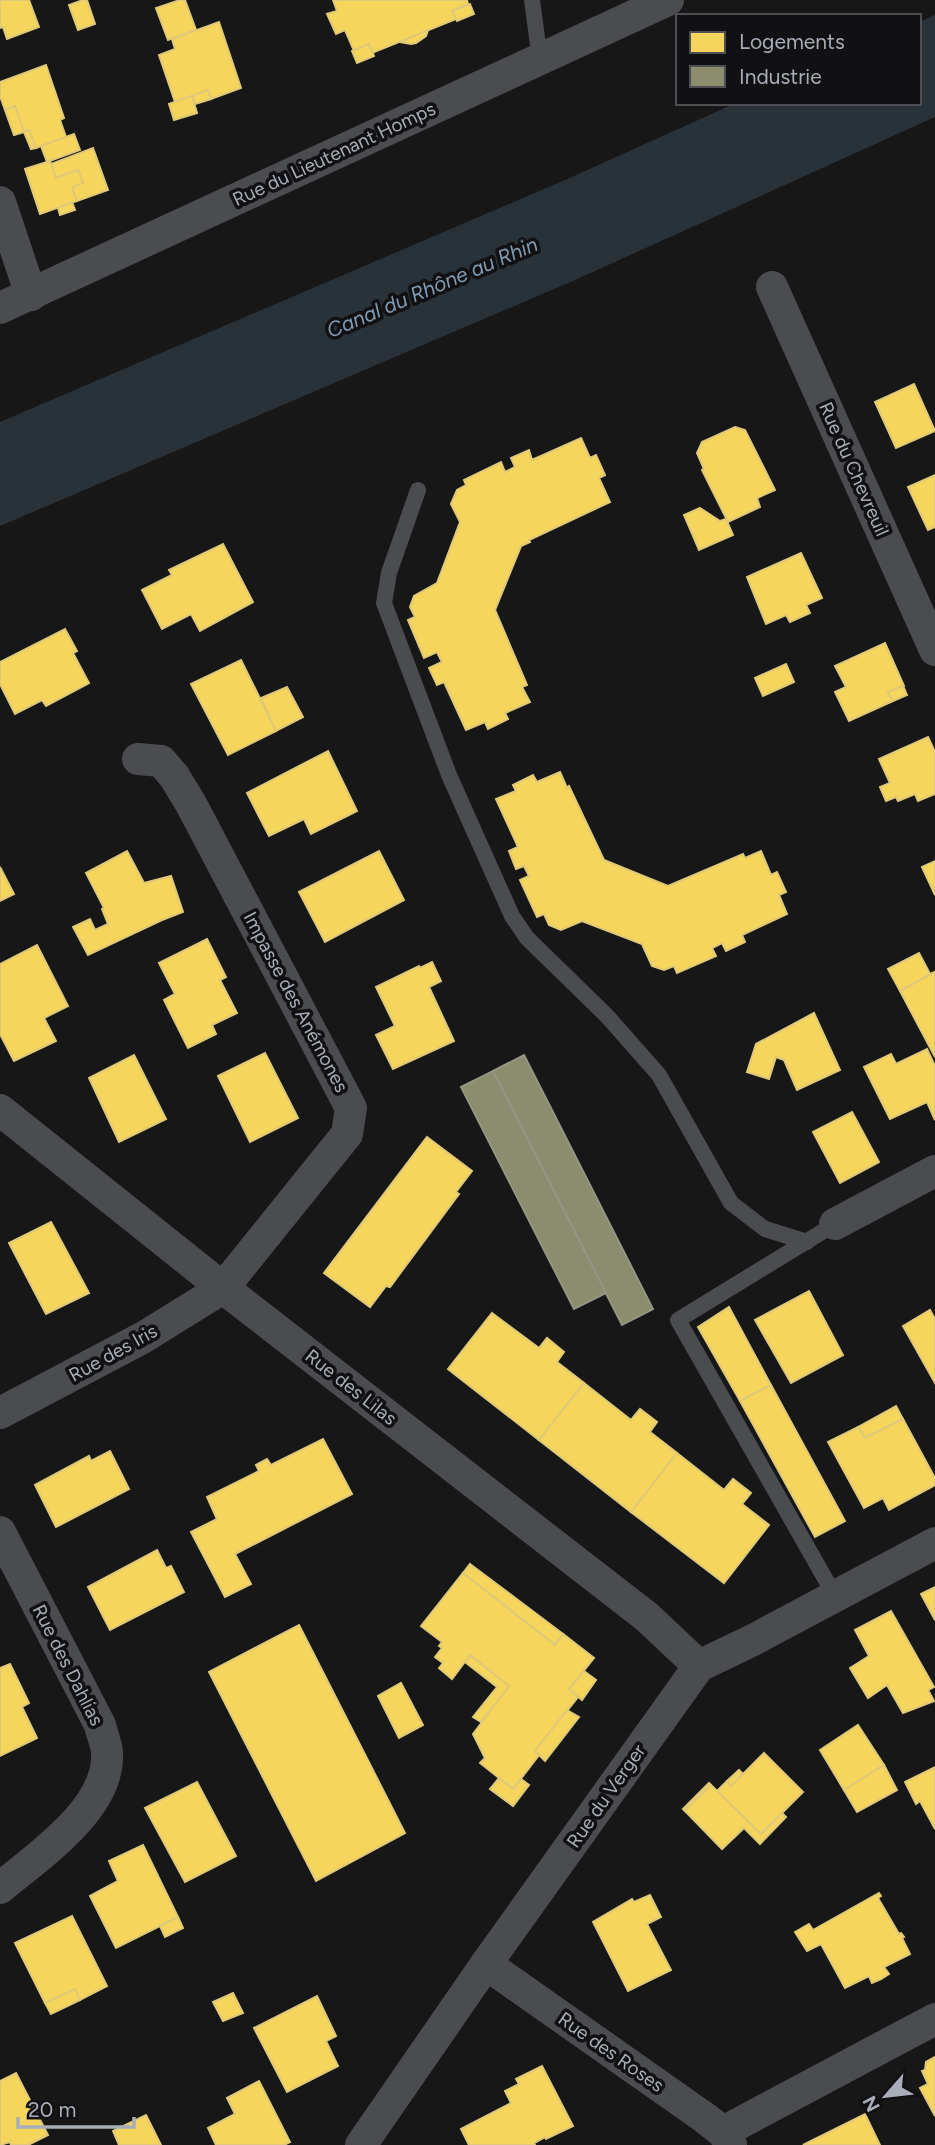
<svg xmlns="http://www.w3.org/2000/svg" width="935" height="2145" font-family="Figtree,sans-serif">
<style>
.water{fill:#2a3239}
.homes{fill:#f6d55c;stroke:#dfc978;stroke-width:2}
.industry{fill:#8c8c6e;stroke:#949684;stroke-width:2}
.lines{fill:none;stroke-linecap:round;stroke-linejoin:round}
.service{stroke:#4b4c50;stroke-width:16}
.minor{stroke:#4b4c50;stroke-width:32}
.labels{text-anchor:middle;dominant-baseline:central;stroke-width:7;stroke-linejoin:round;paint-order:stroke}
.street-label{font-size:19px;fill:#a8adb8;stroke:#111113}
.water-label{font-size:21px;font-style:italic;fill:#7f9bb3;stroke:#111113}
</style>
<rect width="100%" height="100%" fill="#171717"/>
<!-- water -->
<path class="water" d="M935,15V117L575,280L0,526V422L565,180L736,103H919V22Z"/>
<!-- homes -->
<g class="homes">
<path d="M0,0H29L39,27L7,39L3,27L0,28Z"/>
<path d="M83,0H87L95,24L78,30L69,5Z"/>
<path d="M180,0H185L196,30L168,40L156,8Z"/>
<path d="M333,0H467L468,4L452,11L456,19L372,53L369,44L354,51L345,30L336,34L327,14L337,11Z"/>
<path d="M470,4L474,14L457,21L452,11Z"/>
<path d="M219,22L241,88L211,99L208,90L175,102L159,55L175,49L172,39Z"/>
<path d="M428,30L426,36L416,43L411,44L400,42Z"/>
<path d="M369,44L374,56L357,63L352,51Z"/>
<path d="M46,65L64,118L60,120L66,137L36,148L29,130L24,132L15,106L5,110L0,96V82Z"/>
<path d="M208,90L211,99L195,104L192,96Z"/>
<path d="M192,96L197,113L174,120L169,104Z"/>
<path d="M15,106L24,132L14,135L5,110Z"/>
<path d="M29,130L36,148L31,149L24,132Z"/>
<path d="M74,134L80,150L47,162L41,146Z"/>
<path d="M93,148L108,190L77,201L72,187L83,183L78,170L56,178L51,164Z"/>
<path d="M50,161L56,178L78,170L83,183L72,187L77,201L40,214L25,169Z"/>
<path d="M72,202L75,210L60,215L58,208Z"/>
<path d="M914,384L935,431L896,448L875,402Z"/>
<path d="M735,427L745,430L775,490L757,498L760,507L728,522L702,470L704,469L697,453L702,442Z"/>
<path d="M581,438L590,458L596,455L605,475L599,478L610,502L529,540L530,542L521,546L495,610L527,685L522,687L530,702L505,713L508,719L488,729L485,722L466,730L444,682L437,685L429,668L442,662L437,652L424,658L408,620L415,617L410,607L414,596L437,583L460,522L451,504L457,490L466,485L464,480L501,462L505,472L515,467L511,458L529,450L532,460Z"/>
<path d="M935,475V527L928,530L908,487Z"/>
<path d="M700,508L720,521L726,519L733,535L699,550L684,515Z"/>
<path d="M223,544L253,602L200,631L191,614L162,629L142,590L172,575L169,570Z"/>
<path d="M801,553L822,598L806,605L810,613L790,622L786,615L766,624L747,577Z"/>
<path d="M65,629L77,651L73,653L89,683L46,706L42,700L15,714L0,684V662Z"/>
<path d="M885,643L904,686L888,692L893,701L849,721L835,692L846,687L835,666Z"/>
<path d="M241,660L276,731L228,755L191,684Z"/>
<path d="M786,664L794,682L763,696L755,678Z"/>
<path d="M903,686L907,695L893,701L888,692Z"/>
<path d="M287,687L303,717L276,731L261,698Z"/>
<path d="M928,737L935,752V794L918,801L915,794L898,801L896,797L886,801L880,787L890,783L879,759Z"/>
<path d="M328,751L357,811L311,834L304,819L269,836L247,793Z"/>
<path d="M560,772L567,788L569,786L604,860L668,886L743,854L745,858L761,851L771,875L777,872L786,892L779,895L787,914L742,935L745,942L726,951L722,943L712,948L716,956L677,973L674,966L664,970L652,966L642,944L582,921L561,930L549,925L544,914L537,917L520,880L529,876L524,866L516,869L509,851L518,847L496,799L516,791L513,785L533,775L537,782Z"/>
<path d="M127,851L144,883L171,876L183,912L162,920L88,955L73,927L90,919L95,930L108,924L102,909L104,908L86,873Z"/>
<path d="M379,851L404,900L325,942L299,892Z"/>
<path d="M935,861V895L922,867Z"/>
<path d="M0,867L14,894L0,901Z"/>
<path d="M207,939L226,977L220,980L237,1013L212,1025L216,1034L188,1048L164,1000L175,994L159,963Z"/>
<path d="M37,945L68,1006L44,1018L56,1041L14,1061L0,1034V964Z"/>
<path d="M919,953L930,974L935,972L900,991L888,969Z"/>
<path d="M432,962L441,981L429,987L454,1041L393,1069L376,1035L395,1026L376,987L419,966L420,968Z"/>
<path d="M935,972V1057L900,991Z"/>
<path d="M814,1013L840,1070L797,1090L784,1060L776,1057L769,1079L747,1072L756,1044Z"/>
<path d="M927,1049L935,1066V1120L927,1102L890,1119L864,1067L891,1054L896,1064Z"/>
<path d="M265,1053L298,1118L250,1142L218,1076Z"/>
<path d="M134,1055L166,1119L119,1142L89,1078Z"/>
<path d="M852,1112L879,1162L840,1183L813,1132Z"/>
<path d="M427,1137L472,1171L456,1192L459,1194L390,1287L386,1286L370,1307L324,1273Z"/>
<path d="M51,1222L89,1293L46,1314L9,1243Z"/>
<path d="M809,1291L843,1355L791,1383L755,1320Z"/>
<path d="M729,1307L771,1385L740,1401L698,1327Z"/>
<path d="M930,1310L935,1319V1383L903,1326Z"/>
<path d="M492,1313L539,1348L547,1338L564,1352L557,1362L584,1383L539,1440L448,1369Z"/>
<path d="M584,1383L631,1420L640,1409L657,1422L650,1432L677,1453L631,1512L539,1440Z"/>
<path d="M771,1385L845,1521L815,1537L740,1401Z"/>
<path d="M896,1406L903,1419L865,1438L858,1427Z"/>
<path d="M903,1419L935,1478V1485L889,1510L883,1498L864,1508L828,1442L858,1427L865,1438Z"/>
<path d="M323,1439L352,1494L235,1554L251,1584L225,1597L191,1532L217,1519L207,1497L259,1471L256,1465L267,1459L271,1465Z"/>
<path d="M110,1451L129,1489L56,1527L35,1485L89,1456L91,1461Z"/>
<path d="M677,1453L724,1490L733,1479L751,1493L742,1504L769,1525L724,1583L631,1512Z"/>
<path d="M157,1550L166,1568L171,1566L184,1592L110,1630L88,1587Z"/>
<path d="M470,1564L563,1634L555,1645L463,1573Z"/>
<path d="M463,1573L555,1645L563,1634L594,1658L569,1689L578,1697L535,1751L539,1755L513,1789L480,1763L485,1758L473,1734L509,1686L470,1655L452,1679L439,1668L443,1663L435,1657L442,1648L439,1646L442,1642L421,1626Z"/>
<path d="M935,1587V1620L921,1594Z"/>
<path d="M891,1611L934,1687L928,1690L934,1701L903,1713L887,1685L868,1698L850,1668L869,1656L855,1630Z"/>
<path d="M299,1625L405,1833L316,1881L209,1672Z"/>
<path d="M470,1655L509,1686L481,1722L473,1717L497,1687L465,1662Z"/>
<path d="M10,1664L29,1703L22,1707L37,1738L0,1756V1668Z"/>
<path d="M584,1671L596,1680L582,1700L569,1689Z"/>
<path d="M401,1683L423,1725L399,1738L378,1696Z"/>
<path d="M567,1710L579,1717L545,1761L535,1751Z"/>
<path d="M858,1725L884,1765L844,1790L820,1750Z"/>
<path d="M764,1753L803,1792L761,1834L717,1791L727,1781L731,1786Z"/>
<path d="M884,1765L897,1790L857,1812L844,1790Z"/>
<path d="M935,1767V1829L920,1801L916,1804L905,1782Z"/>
<path d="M739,1770L743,1774L731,1786L727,1781Z"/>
<path d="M499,1778L513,1789L521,1779L529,1785L513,1806L490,1789Z"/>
<path d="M197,1782L236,1856L185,1882L145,1808Z"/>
<path d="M709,1783L711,1785L685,1811L683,1809Z"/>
<path d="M711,1785L761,1834L782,1813L786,1817L760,1844L744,1828L722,1849L685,1811Z"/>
<path d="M143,1845L178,1917L116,1948L90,1896L118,1881L109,1861Z"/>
<path d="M879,1893L881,1896L878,1898L899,1934L901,1933L904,1937L902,1938L910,1954L884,1967L889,1974L881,1979L872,1983L869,1976L845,1988L821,1944L807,1951L795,1932L809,1924L813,1930Z"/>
<path d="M650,1895L661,1917L647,1924L671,1970L628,1991L593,1922L632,1899L634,1902Z"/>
<path d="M72,1916L107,1986L80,2000L75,1989L45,2003L15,1943Z"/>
<path d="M178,1917L183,1928L165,1937L160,1926Z"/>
<path d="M75,1989L80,2000L51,2014L45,2003Z"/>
<path d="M233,1993L243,2013L223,2021L213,2002Z"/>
<path d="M317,1996L336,2036L326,2041L338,2066L287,2092L254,2028Z"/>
<path d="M935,2057V2116L920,2088L928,2084L922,2071L925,2070L926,2062Z"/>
<path d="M542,2066L573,2126L546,2139L545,2137L534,2143L535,2145H469L461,2129L511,2103L505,2091L519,2084L516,2079Z"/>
<path d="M16,2073L48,2135L28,2145H11L10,2142L0,2145V2081Z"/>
<path d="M259,2081L290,2142L284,2145H216L208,2128L235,2114L227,2098Z"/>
<path d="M865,2114L880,2145H803Z"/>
<path d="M146,2115L161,2145H119L113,2131Z"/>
</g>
<!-- industry -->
<g class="industry">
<path d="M524,1055L653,1309L622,1325L493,1071Z"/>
<path d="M493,1071L606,1293L574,1309L461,1087Z"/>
</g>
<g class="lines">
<!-- service -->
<g class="service">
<path d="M532,0L540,60"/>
<path d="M418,490L389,573L384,603L449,775L512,916L527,938L607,1016L659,1075L731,1203L765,1229L807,1242"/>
<path d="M835,1596L678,1320L835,1224"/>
</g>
<!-- minor -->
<g class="minor">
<path d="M0,202L31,295"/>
<path d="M772,287L935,650"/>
<path d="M0,308L668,0"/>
<path d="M0,1110L223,1288L647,1617L699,1666"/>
<path d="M835,1224L935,1171"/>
<path d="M0,1413L144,1337L223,1288L347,1134L351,1108L191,804L174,776L161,761L138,759"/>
<path d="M0,1532L100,1725C102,1734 106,1743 107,1752C111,1808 38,1856 0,1888"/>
<path d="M486,1964L705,2118L723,2132L731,2145"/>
<path d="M723,2132L935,2019"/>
<path d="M361,2145L486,1964L699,1666L753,1640L935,1543"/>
</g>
</g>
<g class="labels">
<!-- street labels -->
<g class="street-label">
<text transform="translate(334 154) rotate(-25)">Rue du Lieutenant Homps</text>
<text transform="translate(854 469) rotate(66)">Rue du Chevreuil</text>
<text transform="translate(296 1002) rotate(62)">Impasse des Anémones</text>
<text transform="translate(113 1353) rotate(-29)">Rue des Iris</text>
<text transform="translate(351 1387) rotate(38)">Rue des Lilas</text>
<text transform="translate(68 1665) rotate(63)">Rue des Dahlias</text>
<text transform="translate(606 1796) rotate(-55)">Rue du Verger</text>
<text transform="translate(611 2052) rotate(35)">Rue des Roses</text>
</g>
<!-- water labels -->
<g class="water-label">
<text transform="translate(432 287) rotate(-23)">Canal du Rhône au Rhin</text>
</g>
</g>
<!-- legend -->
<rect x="676" y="14" width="245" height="91" fill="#111113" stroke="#4d4f55" stroke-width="2"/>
<rect x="690" y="32" width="35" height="21" fill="#f6d55c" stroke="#4d4f55" stroke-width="2"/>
<text x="739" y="49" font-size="21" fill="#a8adb8">Logements</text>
<rect x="690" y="66" width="35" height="21" fill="#8c8c6e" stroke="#4d4f55" stroke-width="2"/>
<text x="739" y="84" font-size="21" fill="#a8adb8">Industrie</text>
<!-- north arrow -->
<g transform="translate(886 2096) rotate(242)" stroke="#111113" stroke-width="5" paint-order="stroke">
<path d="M0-5L12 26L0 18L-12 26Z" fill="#a8adb8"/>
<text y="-10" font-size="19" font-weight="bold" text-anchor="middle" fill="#a8adb8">N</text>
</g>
<!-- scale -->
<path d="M18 2117v10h116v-10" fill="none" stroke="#a8adb8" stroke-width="3.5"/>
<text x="28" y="2117" font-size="21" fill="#a8adb8" stroke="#111113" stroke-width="5" paint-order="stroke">20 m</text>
</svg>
